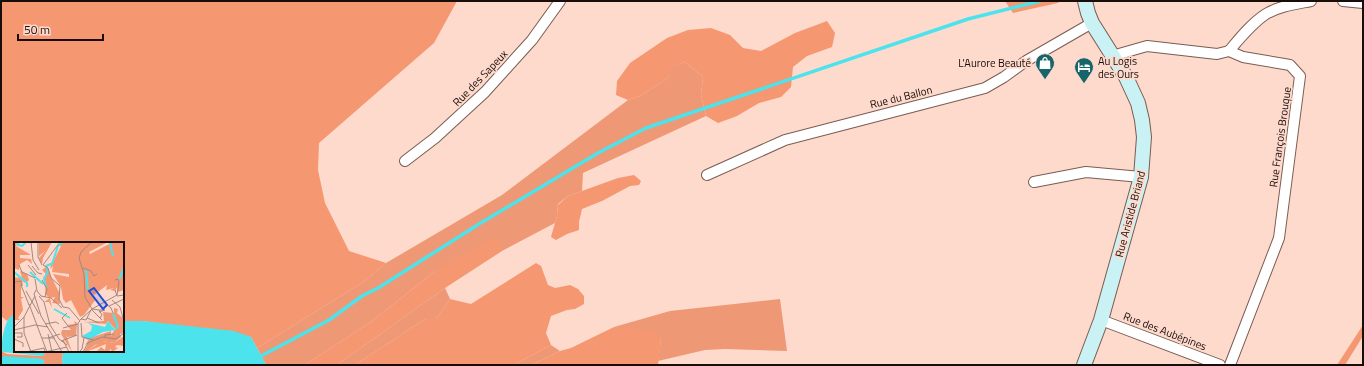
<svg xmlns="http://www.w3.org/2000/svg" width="1364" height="366" font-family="'Titillium Web',sans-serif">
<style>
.green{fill:#ef9875}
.forest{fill:#f59771}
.water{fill:#4ce3ec}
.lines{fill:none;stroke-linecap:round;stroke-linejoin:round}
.stream{stroke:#4ce3ec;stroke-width:3.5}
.street-casing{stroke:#7a5c51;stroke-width:12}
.secondary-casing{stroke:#7a5c51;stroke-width:16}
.street{stroke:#fff;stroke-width:10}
.secondary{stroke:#caf2f4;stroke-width:14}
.labels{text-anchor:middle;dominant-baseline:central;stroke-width:3.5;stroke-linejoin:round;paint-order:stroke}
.poi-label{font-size:11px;fill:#190d09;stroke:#fedacd;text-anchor:start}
.street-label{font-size:11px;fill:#190d09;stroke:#fedacd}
.inset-river{fill:none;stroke:#4ce3ec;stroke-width:2}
.inset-road{fill:none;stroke:#a2887f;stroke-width:1}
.view{fill:#1d4ed8;fill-opacity:0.15;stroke:#1d4ed8;stroke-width:2}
.inset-edge{fill:none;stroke:#190d09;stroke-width:2}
</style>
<rect width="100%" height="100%" fill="#fedacd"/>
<!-- green -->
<g class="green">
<path d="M685,62L703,77L701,95L706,116L583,173L582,191L568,196L558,204L557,216L555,223L502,251V245L434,272L372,321L305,365H266L257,348L365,281L386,263L502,195L628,100L640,96L668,78L670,67Z"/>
<path d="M445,288L450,299L436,319H425L355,365H337Z"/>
<path d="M780,299L787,351L725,349L705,350L658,361L661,339L614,327L670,311Z"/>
<path d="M551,345L560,351L531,365H514Z"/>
<path d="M1,349L3,352L7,354L43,356L46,351H63L62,365H43L44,361L42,359L2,358L1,359Z"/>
</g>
<!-- forest -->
<g class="forest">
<path d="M1,1H457L434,43L319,143L318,170L325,203L349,251L386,263L365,281L257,348L251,337L143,321H123V243H15V313L7,321L1,316Z"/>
<path d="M1005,1H1060L1058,3L1013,13Z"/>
<path d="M827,21L835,33L832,47L807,56L793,67L791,87L781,97L759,103L737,116L718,123L706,116L701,95L703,77L685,62L671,67L668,78L640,96L628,100L616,95L617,81L630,63L667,38L688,30L711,28L730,35L743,48L761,51L795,33Z"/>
<path d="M634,175L641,181L639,185L630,186L602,201L582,209L579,222V230L567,234L556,240L551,237L557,216L558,205L568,196L618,178Z"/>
<path d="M497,239L502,245V251L445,288L337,365H305L372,321L434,272L489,240Z"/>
<path d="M536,263L541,266L548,285L555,288L570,285L578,289L584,296V304L575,309L567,310L551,316L546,333L551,345L514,365H355L425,319H436L450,299L471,304Z"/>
<path d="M1363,325V336L1345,365H1337Z"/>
<path d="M614,327L653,331L661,339L658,365H531L560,351L571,348Z"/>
</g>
<!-- water -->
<g class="water">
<path d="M15,313V351H46L43,356L3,352C0,346 4,326 8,320C9,318 13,315 15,313Z"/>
<path d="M123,321H143L234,331L251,337L266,365H62L63,351H123Z"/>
<path d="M4,356L43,359L44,361L43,365H1V359Z"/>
</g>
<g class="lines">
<!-- stream -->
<path class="stream" d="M261,356L329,320L362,296L378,288L479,224L598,153L646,128L968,19L1040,1"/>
<!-- street casing -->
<g class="street-casing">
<g id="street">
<path d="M1343,1L1363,3"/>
<path d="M1229,51C1240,38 1252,23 1266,14C1279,6 1296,4 1311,1"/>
<path d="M1113,57L1119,54L1147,46L1217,54L1229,51L1243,57L1290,65L1300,76L1279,238L1230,365"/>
<path d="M405,161L435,138L485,92L532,40L560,1"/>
<path d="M707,175L785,140L985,88L1004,77L1026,61L1092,23"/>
<path d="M1034,182L1086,172L1141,177"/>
<path d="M1101,320L1220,365"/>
</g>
</g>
<!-- secondary casing -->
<g class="secondary-casing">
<path id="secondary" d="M1084,365L1101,320L1141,177L1144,137L1142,120L1138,103L1126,77L1092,23L1088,13L1085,1"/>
</g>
<!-- street -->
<use href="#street" class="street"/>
<!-- secondary -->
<use href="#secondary" class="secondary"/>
</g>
<!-- icons -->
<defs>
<g id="shop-pin" transform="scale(1)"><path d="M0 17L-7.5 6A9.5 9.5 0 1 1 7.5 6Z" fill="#17656a" stroke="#fedacd"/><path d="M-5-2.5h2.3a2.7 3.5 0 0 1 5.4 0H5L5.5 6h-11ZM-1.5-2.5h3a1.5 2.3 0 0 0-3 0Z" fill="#fff"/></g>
<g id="hotel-pin" transform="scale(1)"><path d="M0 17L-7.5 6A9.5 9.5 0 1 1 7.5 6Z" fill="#17656a" stroke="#fedacd"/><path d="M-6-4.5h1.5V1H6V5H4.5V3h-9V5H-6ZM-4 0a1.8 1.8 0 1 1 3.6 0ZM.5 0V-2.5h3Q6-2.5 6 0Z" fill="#fff"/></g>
</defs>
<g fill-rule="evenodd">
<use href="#shop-pin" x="1045" y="63"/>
<use href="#hotel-pin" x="1084" y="67"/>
</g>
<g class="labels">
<!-- poi labels -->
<g class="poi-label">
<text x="1098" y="61">Au Logis<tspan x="1098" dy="13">des Ours</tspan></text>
<text x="1031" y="63" text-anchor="end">L'Aurore Beauté</text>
</g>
<!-- street labels -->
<g class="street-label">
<text transform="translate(480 78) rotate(-46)">Rue des Sapeux</text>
<text transform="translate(901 97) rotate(-14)">Rue du Ballon</text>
<text transform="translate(1280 137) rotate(-82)">Rue François Brouque</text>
<text transform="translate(1130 214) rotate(-75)">Rue Aristide Briand</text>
<text transform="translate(1165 331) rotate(21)">Rue des Aubépines</text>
</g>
</g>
<!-- overview -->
<g transform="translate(14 242)">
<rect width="110" height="110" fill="#fedacd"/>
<path d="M100,66L104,67L103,71L110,77V91L106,92L107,95L100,101L89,99L88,101L81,103L72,110H70L74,102L86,97L71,103L76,96L97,89V94L101,87L94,79L92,82L69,80L90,79L89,70L100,71ZM60,79L63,81L62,94L53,95L51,90L58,110L47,92L48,88H57L53,83L61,82Z" fill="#ef9875"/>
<path d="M0,0H4L2,4L17,13H6V16L17,17L18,22L13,18L6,22L5,28L0,26ZM25,0H38L29,16L28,22L25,16L32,8L25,14ZM49,0H94L75,10L76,12L99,0H110V48L104,50L103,45L101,49L96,48L100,46L92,48L93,43L80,53L75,49L82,57L70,73L66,75L57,58L52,61L49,57L47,45L39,32L55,35V32L38,30L39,24L36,27L37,23H32L39,20L47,4H43ZM32,25L45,50L46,62L38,61L41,55L36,56L38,66L35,60H30L36,56L31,52L32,40L29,36L32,32L28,28ZM0,29L9,39L6,29L13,32L15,38L13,40L15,43L8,39L9,44L7,42V55H10L7,57L9,68L4,76L6,78H0V35L5,36ZM110,94V104L103,103L101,105L104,106L98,110L97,107L94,110L83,109L87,105L91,108L92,102L72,110L82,103L89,99L100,101Z" fill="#f59771"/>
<path d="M94,79L101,88L89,90L74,98L68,94L77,89L78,84L74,81L91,85Z" fill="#4ce3ec"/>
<path class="inset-river" d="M5,0L4,3L8,4L12,0M96,1L99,14M72,27L74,48M0,30L13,41V45M16,30L29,42M105,37L110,26M32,45L30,37L34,29L32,24L38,22L44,4L49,0M40,67L56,76M99,72L104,84L101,88"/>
<path class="inset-road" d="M17,0L19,18L25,28M24,0V15L28,23M78,0L67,10L65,16L70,32L71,55L78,67M5,23L8,30L21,36M14,23L22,33M29,23L46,0M29,23L34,26L37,36L46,44L45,57L49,65M18,24L24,31L28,32M69,26L77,29L80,34L83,32M0,37L1,40L7,39L8,44M21,37L23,49M28,38L33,47L31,55M101,38L104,37L105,40L103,53M7,43L15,63M22,48L20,52L27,74L48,110M101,48L103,54L110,53M12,49L25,72M23,49L27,54L37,56L48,66M25,54L30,60L36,83L45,97L53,103M98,58L106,65L109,76M90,60L97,66L99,71M15,62L33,110M95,64L110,57M49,65L55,66L66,79L64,81V110M78,67L103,53M78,67L85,68L88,73L86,76M78,68L88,78M85,68H91L85,70M53,71L48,76L54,84M73,76L85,81M67,77L72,78L77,68M66,78L78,67M67,81L68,95L80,98M31,82L42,80L45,82M0,85L10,75M49,86L64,82M0,88L21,83L34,85M1,91H8V95H3M34,92L38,110M28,96H41M34,96L46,92M91,96V93L100,92M0,97L9,101V105M49,98L55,110M47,99L63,93M30,106L31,110L53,105M12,110L30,106M17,110L10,91V75L21,54M65,110L68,107L70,96M69,110L74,101L88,95L102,97L110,91"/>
<path class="view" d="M80,46L93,63L89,67L75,49Z"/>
<rect width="110" height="110" class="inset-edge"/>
</g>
<!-- border -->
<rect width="1364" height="366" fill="none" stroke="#190d09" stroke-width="4"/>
<!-- scale -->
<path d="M18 34v6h85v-6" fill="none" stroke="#190d09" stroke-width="2"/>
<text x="24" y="34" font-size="12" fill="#190d09" stroke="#fedacd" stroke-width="3" paint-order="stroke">50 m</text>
</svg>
